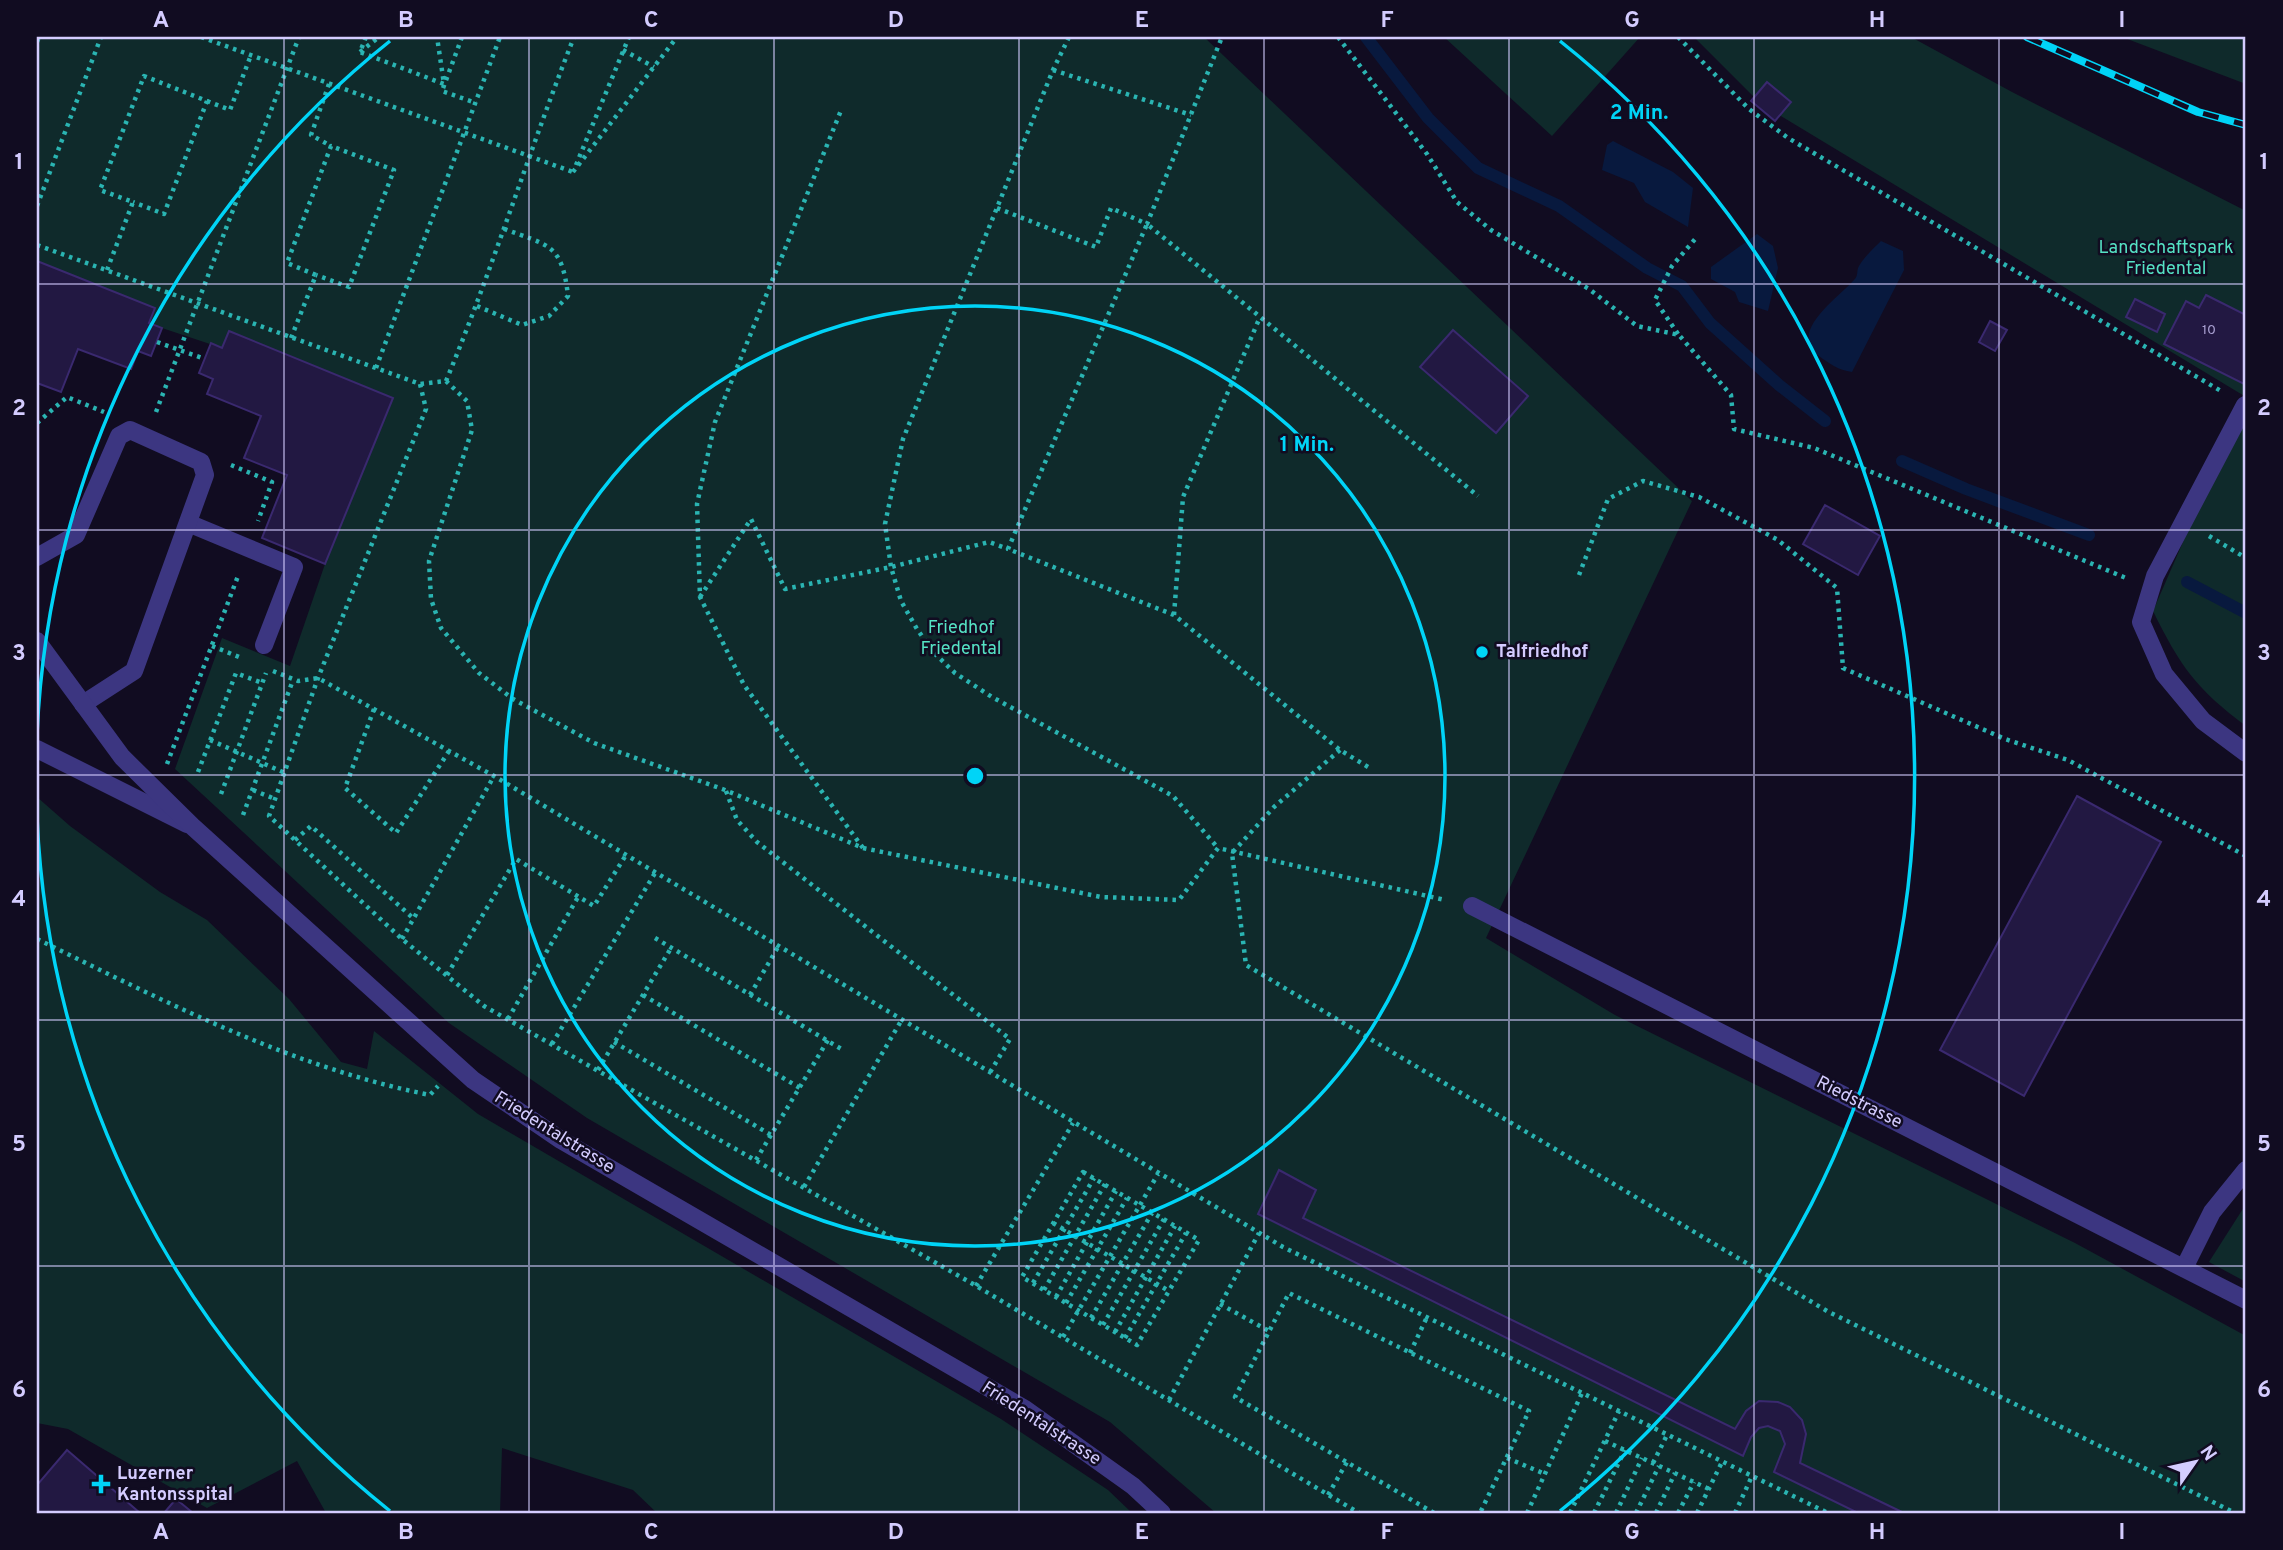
<svg xmlns="http://www.w3.org/2000/svg" width="2283" height="1550" font-family="Overpass,sans-serif">
<style>
.green{fill:#0f2a2b}
.water{fill:#08193e}
.lines{fill:none;stroke-linecap:round;stroke-linejoin:round}
.stream{stroke:#08193e;stroke-width:12}
.building{fill:#221842;stroke:#3a296f;stroke-width:2}
.path{stroke:#2ab4b2;stroke-width:4.5;stroke-dasharray:3.5 5;stroke-linecap:butt}
.service{stroke:#3c3681;stroke-width:18}
.minor{stroke:#3c3681;stroke-width:18}
.rail-casing{stroke:#00d4f7;stroke-width:8}
.rail{stroke:#110c21;stroke-width:5;stroke-dasharray:16;stroke-linecap:butt}
.grid{fill:none;stroke:#d4ccff;stroke-width:2;stroke-opacity:0.55}
.ring{fill:none;stroke:#00d4f7;stroke-width:3.5}
.poi-dot{fill:#00d4f7;stroke:#110c21;stroke-width:2.5}
.labels{text-anchor:middle;dominant-baseline:central;stroke-width:5;stroke-linejoin:round;paint-order:stroke}
.number-label{font-size:14px;fill:#a89fd0}
.park-label{font-size:18px;fill:#55e2c4;stroke:#110c21}
.poi-label{font-size:18px;font-weight:bold;fill:#d4ccff;stroke:#110c21;text-anchor:start}
.street-label{font-size:18px;fill:#d4ccff;stroke:#110c21}
.centre{fill:#00d4f7;stroke:#110c21;stroke-width:3.5}
.ring-label{font-size:21px;text-anchor:middle;font-weight:bold;fill:#00d4f7;stroke:#110c21;stroke-width:5;stroke-linejoin:round;paint-order:stroke}
.neatline{fill:none;stroke:#d4ccff;stroke-width:2.5}
.grid-label{font-size:23px;text-anchor:middle;font-weight:bold;fill:#d4ccff}
</style>
<rect width="100%" height="100%" fill="#110c21"/>
<!-- green -->
<g class="green">
<path d="M37,37H1204L1692,501L1486,938L1615,1015L2075,1243L2246,1336V1513H1216L1110,1422L587,1118L449,1023L175,769L222,638L290,666L325,564L393,398L229,331L222,348L162,328L151,356L138,351L131,369L78,349L61,392L37,383Z"/>
<path d="M1444,37H1640L1552,136Z"/>
<path d="M1694,37H1911L2012,92L2246,211V397L1761,104Z"/>
<path d="M2122,37H2246V84Z"/>
<path d="M2246,397V726C2196,689 2180,666 2153,611Z"/>
<path d="M37,797L70,826L160,892L207,920L289,999L341,1062L367,1069L374,1031L478,1114L1001,1419L1108,1490L1132,1513H657L633,1490L502,1448L500,1513H326L297,1461L207,1508L68,1429L37,1423Z"/>
<path d="M2246,1204V1282L2209,1262Z"/>
</g>
<!-- water -->
<g class="water">
<path d="M1613,141L1673,172L1693,188L1688,227L1645,202L1634,183L1602,170L1607,145Z"/>
<path d="M1757,234L1773,246L1778,268L1768,311L1739,302L1735,292L1711,279V267Z"/>
<path d="M1881,241L1903,251L1904,270L1852,372C1838,370 1830,364 1819,356C1786,333 1839,297 1854,280C1859,275 1856,271 1859,266C1864,257 1874,248 1881,241Z"/>
</g>
<g class="lines">
<!-- stream -->
<g class="stream">
<path d="M1366,37L1428,118L1478,168L1559,206L1647,268L1682,286L1710,323L1779,385L1825,421"/>
<path d="M1902,461L1966,489L2089,535"/>
<path d="M2187,582L2246,613"/>
</g>
</g>
<!-- building -->
<g class="building">
<path d="M1767,82L1791,102L1775,121L1751,101Z"/>
<path d="M37,261L155,308L149,323L162,328L151,356L138,351L131,369L78,349L61,392L37,383Z"/>
<path d="M2206,295L2246,315V385L2164,344L2186,301L2199,308Z"/>
<path d="M2135,299L2165,314L2157,332L2126,317Z"/>
<path d="M1990,321L2007,330L1995,351L1979,342Z"/>
<path d="M1453,330L1528,396L1496,433L1420,367Z"/>
<path d="M229,331L393,398L325,564L262,538L287,475L244,458L261,416L207,394L213,379L199,373L211,343L222,348Z"/>
<path d="M1825,505L1880,536L1858,575L1803,544Z"/>
<path d="M2077,796L2161,842L2024,1096L1940,1050Z"/>
<path d="M1279,1170L1316,1190L1303,1218L1735,1429L1746,1411L1759,1401L1778,1402L1790,1407L1802,1420L1806,1434L1800,1463L1904,1513H1858L1774,1472L1785,1444L1780,1431L1768,1426L1759,1428L1751,1437L1743,1456L1258,1214Z"/>
<path d="M67,1450L140,1513H37V1485Z"/>
<path d="M176,1499L193,1513H164Z"/>
</g>
<g class="lines">
<!-- path -->
<g class="path">
<path d="M201,37L573,172"/>
<path d="M366,37L360,52L444,84L437,37"/>
<path d="M462,37L442,91L476,103"/>
<path d="M1069,37L1053,70L903,439L885,524L891,567L901,601L917,629L933,652L955,673L992,697L1173,796L1218,848"/>
<path d="M1338,37L1427,154L1457,202L1491,230L1589,289L1637,326L1679,335L1731,395L1734,429L1814,448L2126,578"/>
<path d="M1678,37L1749,109L1788,138L2221,391"/>
<path d="M37,42L39,37"/>
<path d="M623,50L654,67"/>
<path d="M360,52L379,37"/>
<path d="M1053,70L1191,115"/>
<path d="M329,84L311,135L331,146"/>
<path d="M207,101L230,110L251,55"/>
<path d="M576,165L629,37"/>
<path d="M573,172L677,37"/>
<path d="M37,206L101,37"/>
<path d="M997,208L1096,247L1111,208L1147,224L1222,37"/>
<path d="M37,245L420,384L446,381L467,401L472,430L429,561L431,599L441,628L479,673L513,699L594,743L725,790L863,848L744,685L700,597L697,504L715,422L842,108"/>
<path d="M107,270L133,202L100,190L144,76L207,101L164,214L133,202"/>
<path d="M477,306L522,325L549,316L568,296C562,242 548,246 502,228"/>
<path d="M1678,334L1655,300L1672,266L1696,238"/>
<path d="M291,338L316,275L287,263L331,146L394,170L349,287L316,275"/>
<path d="M157,342L205,359"/>
<path d="M376,368L500,37"/>
<path d="M446,381C493,268 529,151 574,37"/>
<path d="M420,384L426,409L318,678L269,816L402,939L484,1006L973,1284L1359,1513"/>
<path d="M156,412L299,37"/>
<path d="M37,423L67,397L104,412"/>
<path d="M231,465L272,482L258,521"/>
<path d="M2209,536L2246,558"/>
<path d="M1579,575L1608,499L1643,481L1699,497L1778,540L1837,588L1843,668L2005,739L2068,760L2246,856"/>
<path d="M700,597L751,519L785,589L891,567L989,542L1008,549"/>
<path d="M1174,615L1183,497L1260,317"/>
<path d="M212,646L239,657"/>
<path d="M273,671L298,681L318,678L494,776L1283,1247L1828,1513"/>
<path d="M374,709L345,788L396,833L449,751"/>
<path d="M210,740L285,773"/>
<path d="M1340,750L1274,807L1232,853L1246,965L1827,1311L2235,1513"/>
<path d="M167,764L238,576"/>
<path d="M1368,767L1340,750L1174,615L1008,549L1147,224L1478,496"/>
<path d="M198,772L236,673L262,683"/>
<path d="M253,790L275,799"/>
<path d="M726,791L737,820L757,842L1010,1039L989,1074"/>
<path d="M221,794L266,673"/>
<path d="M243,815L293,680"/>
<path d="M295,840L311,826L414,919"/>
<path d="M863,848L1101,897L1179,900L1218,848L1445,900"/>
<path d="M655,938L843,1050"/>
<path d="M37,939C164,1001 290,1067 430,1095L438,1086"/>
<path d="M402,939L494,776"/>
<path d="M447,975L516,859L594,906L626,855"/>
<path d="M643,995L800,1088"/>
<path d="M750,995L778,947"/>
<path d="M508,1019L578,897"/>
<path d="M614,1042L771,1135"/>
<path d="M552,1044L655,873"/>
<path d="M598,1070L671,948"/>
<path d="M756,1160L828,1040"/>
<path d="M1083,1172L1199,1240L1137,1345L1022,1277Z"/>
<path d="M804,1187L901,1021"/>
<path d="M1053,1223L1169,1291"/>
<path d="M1033,1283L1094,1178"/>
<path d="M976,1286L1073,1123"/>
<path d="M1044,1290L1105,1184"/>
<path d="M1056,1297L1116,1191"/>
<path d="M1066,1303L1127,1198"/>
<path d="M1220,1304L1269,1331"/>
<path d="M1091,1318L1152,1213"/>
<path d="M1103,1325L1164,1219"/>
<path d="M1115,1332L1175,1226"/>
<path d="M1063,1337L1158,1174"/>
<path d="M1125,1338L1186,1233"/>
<path d="M1410,1353L1427,1317"/>
<path d="M1169,1400L1259,1233"/>
<path d="M1605,1441L1709,1489"/>
<path d="M1507,1458L1545,1474"/>
<path d="M1653,1463L1667,1435"/>
<path d="M1328,1495L1347,1462"/>
<path d="M1434,1513L1235,1397L1289,1293L1529,1411L1480,1513"/>
<path d="M1527,1513L1582,1393"/>
<path d="M1570,1513L1619,1411"/>
<path d="M1594,1513L1625,1450"/>
<path d="M1616,1513L1642,1458"/>
<path d="M1636,1513L1659,1466"/>
<path d="M1656,1513L1675,1473"/>
<path d="M1678,1513L1694,1482"/>
<path d="M1697,1513L1722,1462"/>
<path d="M1735,1513L1752,1476"/>
</g>
<!-- service -->
<g class="service">
<path d="M2245,405L2155,576L2141,622L2164,674L2203,721L2246,753"/>
<path d="M188,523L294,567L264,645"/>
<path d="M37,557L76,535L119,436L130,430L201,462L205,475L134,671L83,704"/>
<path d="M37,749L187,824"/>
<path d="M2184,1268L2212,1212L2246,1170"/>
</g>
<!-- minor -->
<g class="minor">
<path d="M37,641L122,757L192,826L473,1080L561,1140L1025,1409L1133,1486L1162,1513"/>
<path d="M1472,906L2246,1300"/>
</g>
<!-- rail casing -->
<g class="rail-casing">
<path id="rail" d="M2027,37L2198,112L2246,125"/>
</g>
<!-- rail -->
<use href="#rail" class="rail"/>
</g>
<!-- grid -->
<path class="grid" d="M284,37V1513M529,37V1513M774,37V1513M1019,37V1513M1264,37V1513M1509,37V1513M1754,37V1513M1999,37V1513M37,284H2246M37,530H2246M37,775H2246M37,1020H2246M37,1266H2246"/>
<!-- distance rings -->
<g class="ring">
<circle cx="975" cy="776" r="470"/>
<path d="M390 1511A939 939 0 0 1 37 817M37 735A939 939 0 0 1 390 41M1560 41A939 939 0 0 1 1560 1511"/>
</g>
<!-- markers -->
<g class="poi-dot">
<circle cx="1482" cy="652" r="7"/>
<path d="M97.5 1473.5h7v7h7v7h-7v7h-7v-7h-7v-7h7z"/>
</g>
<g class="labels">
<!-- number labels -->
<g class="number-label">
<text x="2209" y="330">10</text>
</g>
<!-- park labels -->
<g class="park-label">
<text x="2166" y="248">Landschaftspark<tspan x="2166" dy="21">Friedental</tspan></text>
<text x="961" y="628">Friedhof<tspan x="961" dy="21">Friedental</tspan></text>
</g>
<!-- poi labels -->
<g class="poi-label">
<text x="1496" y="652">Talfriedhof</text>
<text x="117" y="1474">Luzerner<tspan x="117" dy="21">Kantonsspital</tspan></text>
</g>
<!-- street labels -->
<g class="street-label">
<text transform="translate(1859 1103) rotate(27)">Riedstrasse</text>
<text transform="translate(554 1133) rotate(32)">Friedentalstrasse</text>
<text transform="translate(1041 1424) rotate(33)">Friedentalstrasse</text>
</g>
</g>
<circle cx="975" cy="776" r="10" class="centre"/>
<g class="ring-label">
<text x="1639" y="119">2 Min.</text>
<text x="1307" y="451">1 Min.</text>
</g>
<!-- border -->
<rect width="2283" height="1550" fill="none" stroke="#110c21" stroke-width="77"/>
<!-- north arrow -->
<g transform="translate(2195 1462) rotate(56)" stroke="#110c21" stroke-width="5" paint-order="stroke">
<path d="M0-5L12 26L0 18L-12 26Z" fill="#d4ccff"/>
<text y="-10" font-size="19" font-weight="bold" text-anchor="middle" fill="#d4ccff">N</text>
</g>
<rect x="38" y="38" width="2206" height="1474" class="neatline"/>
<g class="grid-label">
<text x="161" y="27">A</text>
<text x="406" y="27">B</text>
<text x="651" y="27">C</text>
<text x="896" y="27">D</text>
<text x="1142" y="27">E</text>
<text x="1387" y="27">F</text>
<text x="1632" y="27">G</text>
<text x="1877" y="27">H</text>
<text x="2122" y="27">I</text>
<text x="19" y="169">1</text>
<text x="2264" y="169">1</text>
<text x="19" y="415">2</text>
<text x="2264" y="415">2</text>
<text x="19" y="660">3</text>
<text x="2264" y="660">3</text>
<text x="19" y="906">4</text>
<text x="2264" y="906">4</text>
<text x="19" y="1151">5</text>
<text x="2264" y="1151">5</text>
<text x="19" y="1397">6</text>
<text x="2264" y="1397">6</text>
<text x="161" y="1539">A</text>
<text x="406" y="1539">B</text>
<text x="651" y="1539">C</text>
<text x="896" y="1539">D</text>
<text x="1142" y="1539">E</text>
<text x="1387" y="1539">F</text>
<text x="1632" y="1539">G</text>
<text x="1877" y="1539">H</text>
<text x="2122" y="1539">I</text>
</g>
</svg>
